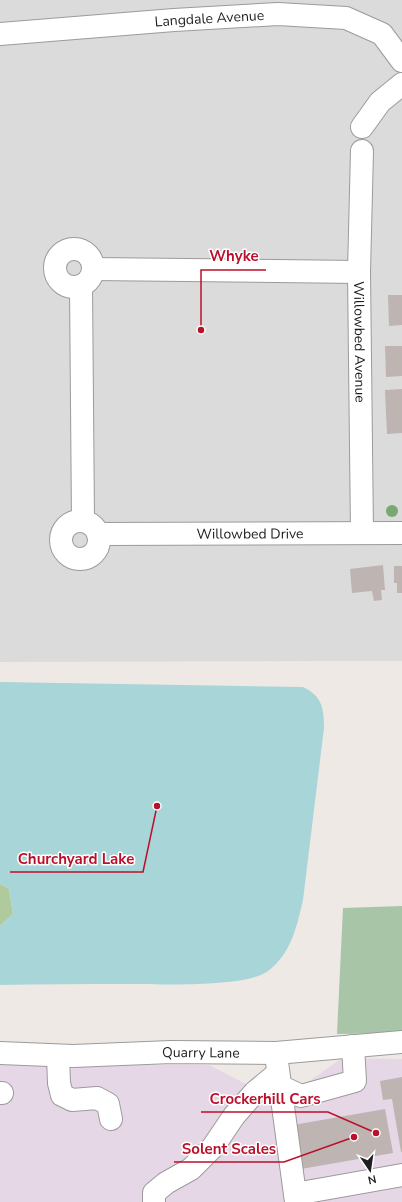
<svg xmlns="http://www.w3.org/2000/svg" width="402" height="1202" font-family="'Nunito Sans',sans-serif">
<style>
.residential{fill:#dcdbdb}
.industrial{fill:#e6d7e6}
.forest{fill:#b1ca9c}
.cemetery{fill:#a8c5a7}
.water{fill:#a8d5d8}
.building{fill:#beb4b1}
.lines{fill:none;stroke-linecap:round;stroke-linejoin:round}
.minor-casing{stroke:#9b9b9b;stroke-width:24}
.minor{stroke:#fff;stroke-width:22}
.tree{fill:#7aa872}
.labels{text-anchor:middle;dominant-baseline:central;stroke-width:3;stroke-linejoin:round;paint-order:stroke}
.street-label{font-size:14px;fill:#1e1e1e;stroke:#fff}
.leader{fill:none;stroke:#bb102b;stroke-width:1.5}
.callout-dot{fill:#bb102b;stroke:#fff;stroke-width:1.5}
.callout-label{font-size:15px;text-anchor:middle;font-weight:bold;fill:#bb102b;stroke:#fff;stroke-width:3;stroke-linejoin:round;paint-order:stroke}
</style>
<rect width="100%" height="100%" fill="#eee9e5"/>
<!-- residential -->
<path class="residential" d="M0,0H402V661L0,662Z"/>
<!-- industrial -->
<path class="industrial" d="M342,1058L402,1059V1202H0V1065H209L265,1094L294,1092Z"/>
<!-- forest -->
<path class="forest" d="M0,884L9,889L13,914L0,926Z"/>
<!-- cemetery -->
<path class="cemetery" d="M402,906V1033L337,1034L343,908Z"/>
<!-- water -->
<path class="water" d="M0,682L303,687C322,696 324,708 324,728L303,900C297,926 291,954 268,971C246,988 154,984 124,984C83,984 41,984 0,985V926L13,914L9,889L0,884Z"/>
<!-- building -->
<g class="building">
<path d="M388,295H402V325L389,326Z"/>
<path d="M385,346H402V376L386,377Z"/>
<path d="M402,389V433L387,434L385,390Z"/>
<path d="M383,565L385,590H381L382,600L374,601L372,591L352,593L350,569Z"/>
<path d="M394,566H402V593H397V583H394Z"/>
<path d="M402,1077V1152H401L392,1099L383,1100L380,1081Z"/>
<path d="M385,1109L393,1153L301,1169L293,1125Z"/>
</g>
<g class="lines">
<!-- minor casing -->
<g class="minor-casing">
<g id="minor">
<path id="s1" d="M0,34L174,20L278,14L346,18L382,34L402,61"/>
<path d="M362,127L380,102L402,84"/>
<path id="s2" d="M362,151L359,272L362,533"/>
<circle cx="74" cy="268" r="19"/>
<path d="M93,269L359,272"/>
<path d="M81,286L83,521"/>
<circle cx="80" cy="540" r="19"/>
<path id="s3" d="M98,534L402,533"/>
<path id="s4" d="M0,1053L73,1056L171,1052L276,1053L402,1042"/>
<path d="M58,1056L59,1083L62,1095L72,1100L97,1098L108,1104L111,1119"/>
<path d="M277,1062L296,1202"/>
<path d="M280,1086L301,1096L355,1081L353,1046"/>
<path d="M0,1093H2"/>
<path d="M295,1194L402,1175"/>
<path d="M154,1202V1193L166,1183L191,1169L213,1147L234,1116L255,1092L278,1073"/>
</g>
</g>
<!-- minor -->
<use href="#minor" class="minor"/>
</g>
<!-- trees -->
<circle class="tree" cx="392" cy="511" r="6"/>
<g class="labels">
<!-- street labels -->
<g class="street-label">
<text stroke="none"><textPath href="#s1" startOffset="210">Langdale Avenue</textPath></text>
<text stroke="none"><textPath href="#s2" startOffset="191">Willowbed Avenue</textPath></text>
<text stroke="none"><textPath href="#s3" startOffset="152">Willowbed Drive</textPath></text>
<text stroke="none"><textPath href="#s4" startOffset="201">Quarry Lane</textPath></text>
</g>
</g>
<!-- callouts -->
<path class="leader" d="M201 330L201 270H266M157 806L143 872H10M376 1133L328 1112H201M354 1137L284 1162H174"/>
<g class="callout-dot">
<circle cx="201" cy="330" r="4"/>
<circle cx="157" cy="806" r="4"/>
<circle cx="376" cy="1133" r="4"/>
<circle cx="354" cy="1137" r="4"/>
</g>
<g class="callout-label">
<text x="234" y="261">Whyke</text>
<text x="76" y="864">Churchyard Lake</text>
<text x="265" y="1104">Crockerhill Cars</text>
<text x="229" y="1154">Solent Scales</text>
</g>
<!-- north arrow -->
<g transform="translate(370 1170) rotate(167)" stroke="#ffffff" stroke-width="3" paint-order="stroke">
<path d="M0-3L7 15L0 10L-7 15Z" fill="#1e1e1e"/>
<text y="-6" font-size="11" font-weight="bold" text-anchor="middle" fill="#1e1e1e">N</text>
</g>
</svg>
